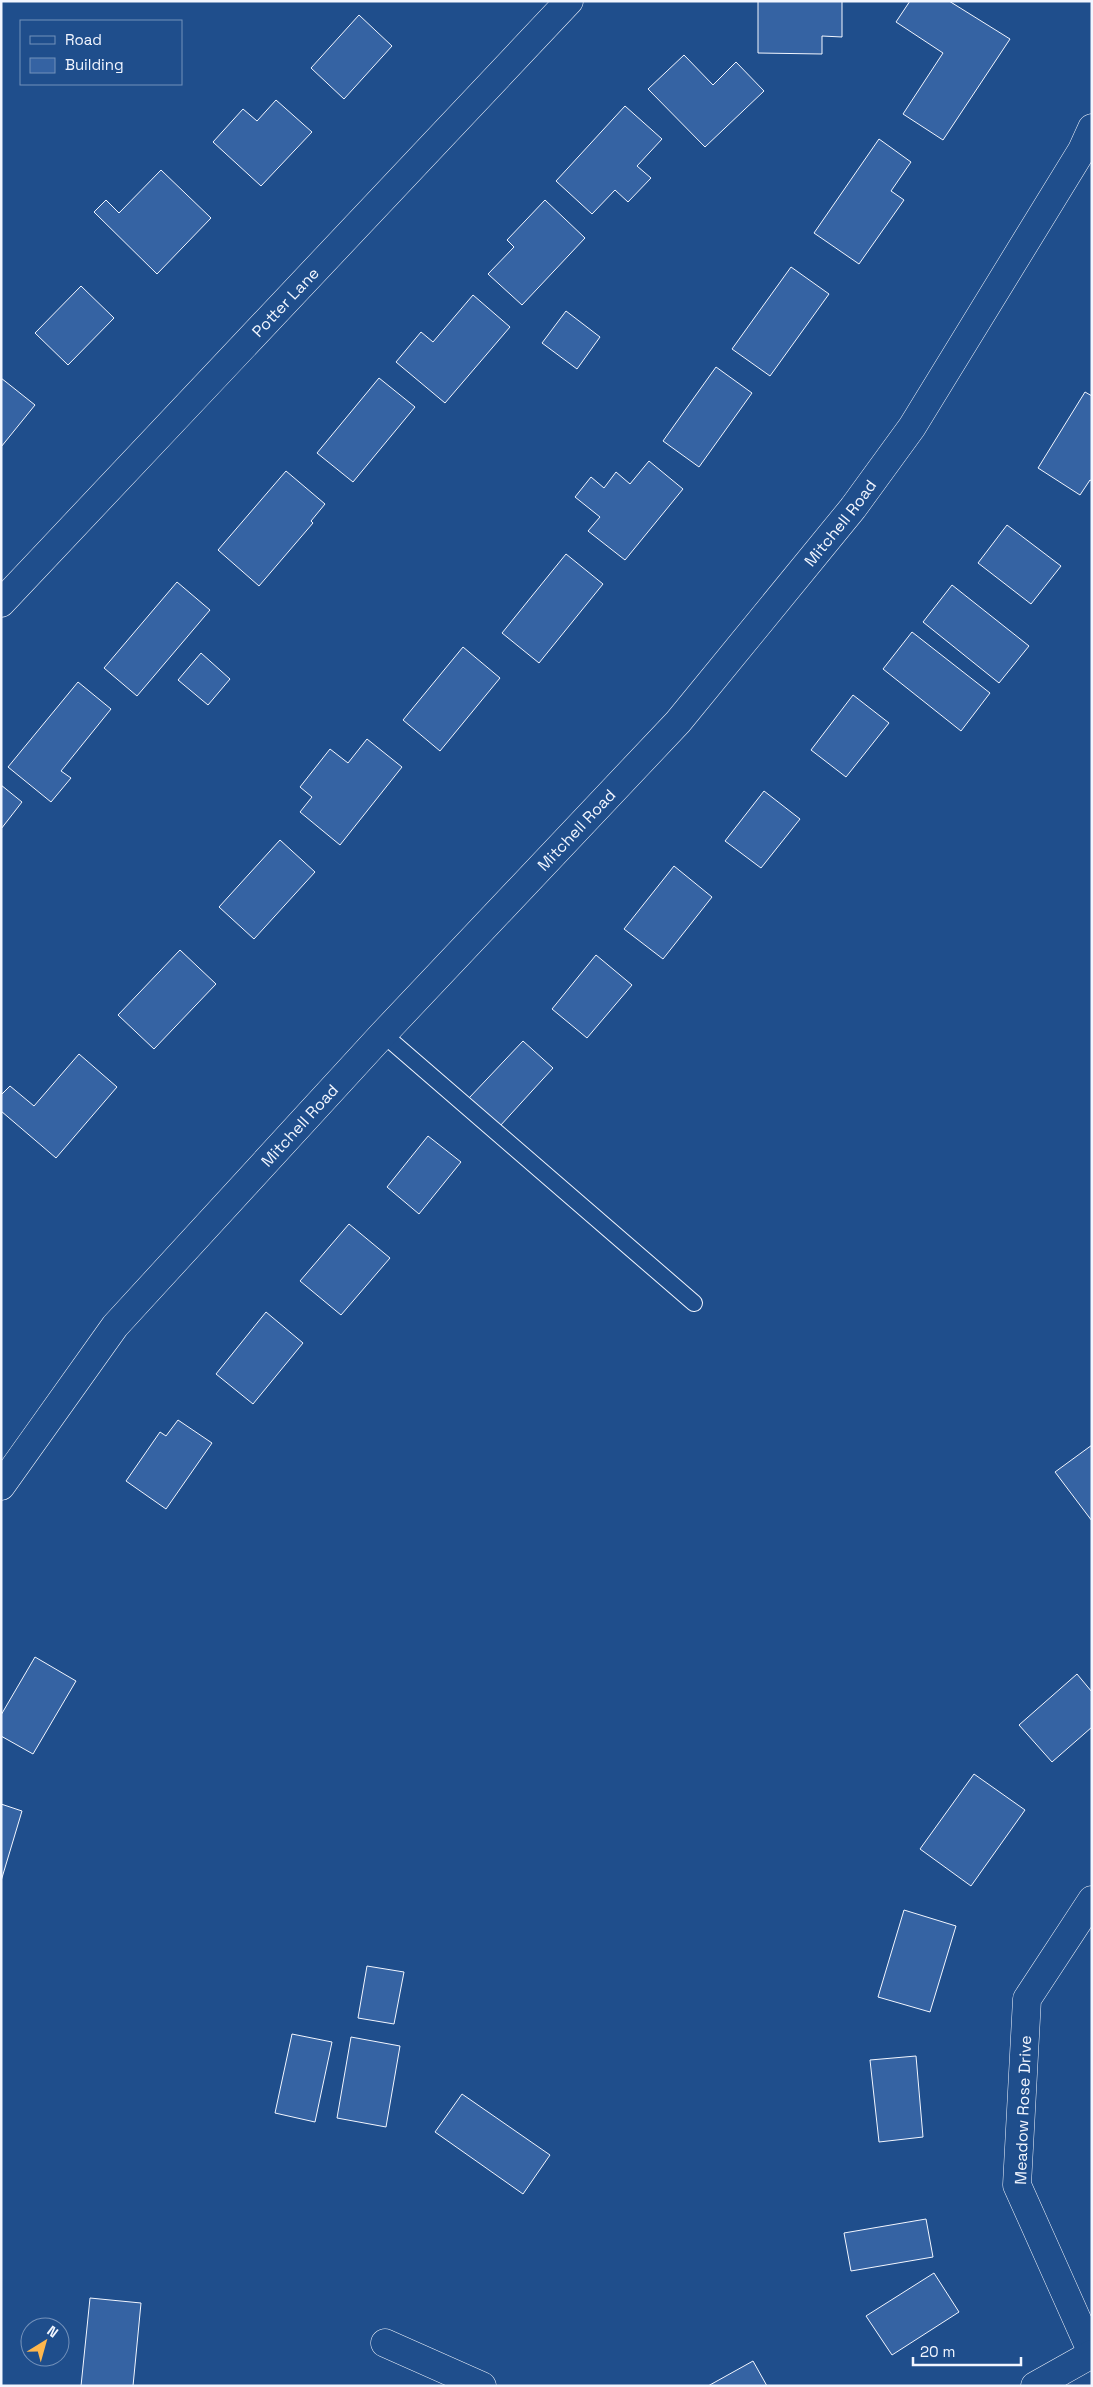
<svg xmlns="http://www.w3.org/2000/svg" width="1093" height="2387" font-family="'Space Grotesk',sans-serif">
<style>
.building{fill:#3563a3;stroke:#f2f6ff}
.lines{fill:none;stroke-linecap:round;stroke-linejoin:round}
.lane-casing{stroke:#f2f6ff;stroke-width:18}
.street-casing{stroke:#f2f6ff;stroke-width:29}
.lane{stroke:#1f4e8c;stroke-width:16}
.street{stroke:#1f4e8c;stroke-width:28}
.labels{text-anchor:middle;dominant-baseline:central;stroke-width:4;stroke-linejoin:round;paint-order:stroke}
.street-label{font-size:16px;fill:#f2f6ff;stroke:#1f4e8c}
</style>
<rect width="100%" height="100%" fill="#1f4e8c"/>
<!-- building -->
<g class="building">
<path d="M758,1H842V37L822,36V54L758,53Z"/>
<path d="M910,1H949L1010,39L943,140L903,114L943,53L896,22Z"/>
<path d="M359,15L392,46L344,99L311,68Z"/>
<path d="M684,55L713,85L736,62L764,91L705,147L648,89Z"/>
<path d="M276,100L312,132L261,186L213,142L243,109L257,121Z"/>
<path d="M625,106L662,139L637,166L651,178L628,202L615,190L592,214L556,181Z"/>
<path d="M879,139L911,162L891,191L904,200L859,264L814,233Z"/>
<path d="M161,170L211,218L157,274L94,212L106,200L119,213Z"/>
<path d="M545,200L585,238L522,305L488,274L514,247L507,240Z"/>
<path d="M791,267L829,294L770,376L732,349Z"/>
<path d="M81,286L114,318L68,365L35,333Z"/>
<path d="M473,295L510,327L445,403L396,362L421,332L433,342Z"/>
<path d="M566,311L600,337L577,369L542,343Z"/>
<path d="M716,367L752,393L699,467L663,441Z"/>
<path d="M1,378L35,405L1,447Z"/>
<path d="M379,378L415,407L353,482L317,453Z"/>
<path d="M1085,392L1092,396V481L1090,480L1080,495L1038,468Z"/>
<path d="M649,461L683,489L625,560L588,531L600,517L575,497L591,477L604,488L616,472L630,484Z"/>
<path d="M286,471L325,504L311,521L313,523L259,586L218,550Z"/>
<path d="M1007,525L1061,566L1031,604L978,563Z"/>
<path d="M566,554L603,584L539,663L502,633Z"/>
<path d="M177,582L210,610L137,696L104,668Z"/>
<path d="M952,585L1029,646L999,683L923,622Z"/>
<path d="M912,632L990,693L961,731L883,669Z"/>
<path d="M463,647L500,678L440,751L403,720Z"/>
<path d="M201,653L230,679L208,705L178,680Z"/>
<path d="M78,682L111,709L61,771L71,778L51,802L8,767Z"/>
<path d="M853,695L889,723L846,777L811,750Z"/>
<path d="M367,739L402,767L340,845L300,812L312,797L300,787L330,749L348,763Z"/>
<path d="M1,785L22,802L1,829Z"/>
<path d="M764,791L800,819L761,868L725,841Z"/>
<path d="M280,840L315,872L254,939L219,907Z"/>
<path d="M674,866L712,897L663,959L624,929Z"/>
<path d="M180,950L216,984L154,1049L118,1015Z"/>
<path d="M596,955L632,985L587,1038L552,1009Z"/>
<path d="M523,1041L553,1068L500,1126L469,1098Z"/>
<path d="M79,1054L117,1087L56,1158L1,1111V1095L10,1086L34,1106Z"/>
<path d="M428,1136L461,1162L419,1214L387,1187Z"/>
<path d="M349,1224L390,1258L341,1315L300,1281Z"/>
<path d="M266,1312L303,1343L253,1404L216,1374Z"/>
<path d="M178,1420L212,1443L166,1509L126,1481L160,1432L166,1436Z"/>
<path d="M1092,1445V1521L1055,1472Z"/>
<path d="M35,1657L76,1681L33,1754L1,1736V1715Z"/>
<path d="M1077,1674L1092,1692V1727L1052,1762L1019,1725Z"/>
<path d="M974,1774L1025,1810L971,1886L920,1849Z"/>
<path d="M1,1804L22,1811L1,1881Z"/>
<path d="M904,1910L956,1926L930,2012L878,1997Z"/>
<path d="M367,1966L404,1972L394,2024L358,2018Z"/>
<path d="M292,2034L332,2042L315,2122L275,2113Z"/>
<path d="M351,2037L400,2046L386,2127L337,2118Z"/>
<path d="M916,2056L923,2137L879,2142L870,2060Z"/>
<path d="M462,2094L550,2155L523,2194L435,2132Z"/>
<path d="M926,2219L933,2257L851,2271L844,2233Z"/>
<path d="M934,2273L959,2312L892,2355L866,2316Z"/>
<path d="M90,2298L141,2303L133,2386H81Z"/>
<path d="M753,2361L767,2386H708Z"/>
</g>
<g class="lines">
<!-- lane casing -->
<g class="lane-casing">
<path id="lane" d="M383,1034L694,1303"/>
</g>
<!-- street casing -->
<g class="street-casing">
<g id="street">
<path id="s1" d="M1,603L569,1"/>
<path id="s2" d="M1,1486L115,1326L383,1034L678,722L853,508L912,427L1082,150L1092,128"/>
<path d="M1092,1900L1027,1999L1017,2185L1092,2353"/>
<path d="M385,2343L482,2386"/>
<path d="M1035,2386L1092,2354"/>
</g>
</g>
<!-- lane -->
<use href="#lane" class="lane"/>
<!-- street -->
<use href="#street" class="street"/>
</g>
<g class="labels">
<!-- street labels -->
<g class="street-label">
<text stroke="none"><textPath href="#s1" startOffset="414">Potter Lane</textPath></text>
<text stroke="none"><textPath href="#s2" startOffset="1279">Mitchell Road</textPath></text>
<text stroke="none"><textPath href="#s2" startOffset="874">Mitchell Road</textPath></text>
<text stroke="none"><textPath href="#s2" startOffset="469">Mitchell Road</textPath></text>
<text transform="translate(1023 2110) rotate(-88)">Meadow Rose Drive</text>
</g>
</g>
<!-- border -->
<rect width="1093" height="2387" fill="none" stroke="#f2f6ff" stroke-width="5"/>
<!-- legend -->
<rect x="20" y="20" width="162" height="65" fill="#1f4e8c" stroke="#7391ba"/>
<rect x="30" y="36" width="25" height="8" fill="#1f4e8c" stroke="#7391ba"/>
<text x="65" y="45" font-size="15" fill="#f2f6ff">Road</text>
<rect x="30" y="58" width="25" height="15" fill="#3563a3" stroke="#7391ba"/>
<text x="65" y="70" font-size="15" fill="#f2f6ff">Building</text>
<!-- north arrow -->
<g transform="translate(45 2342) rotate(37)"><circle r="24" fill="#1f4e8c" stroke="#7391ba"/>
<path d="M0-4L9 19L0 12L-9 19Z" fill="#ffb74d"/>
<text y="-8" font-size="14" font-weight="bold" text-anchor="middle" fill="#f2f6ff">N</text>
</g>
<!-- scale -->
<path d="M913 2357v8h108v-8" fill="none" stroke="#f2f6ff" stroke-width="2.5"/>
<text x="920" y="2357" font-size="15" fill="#f2f6ff" stroke="#1f4e8c" stroke-width="4" paint-order="stroke">20 m</text>
</svg>
